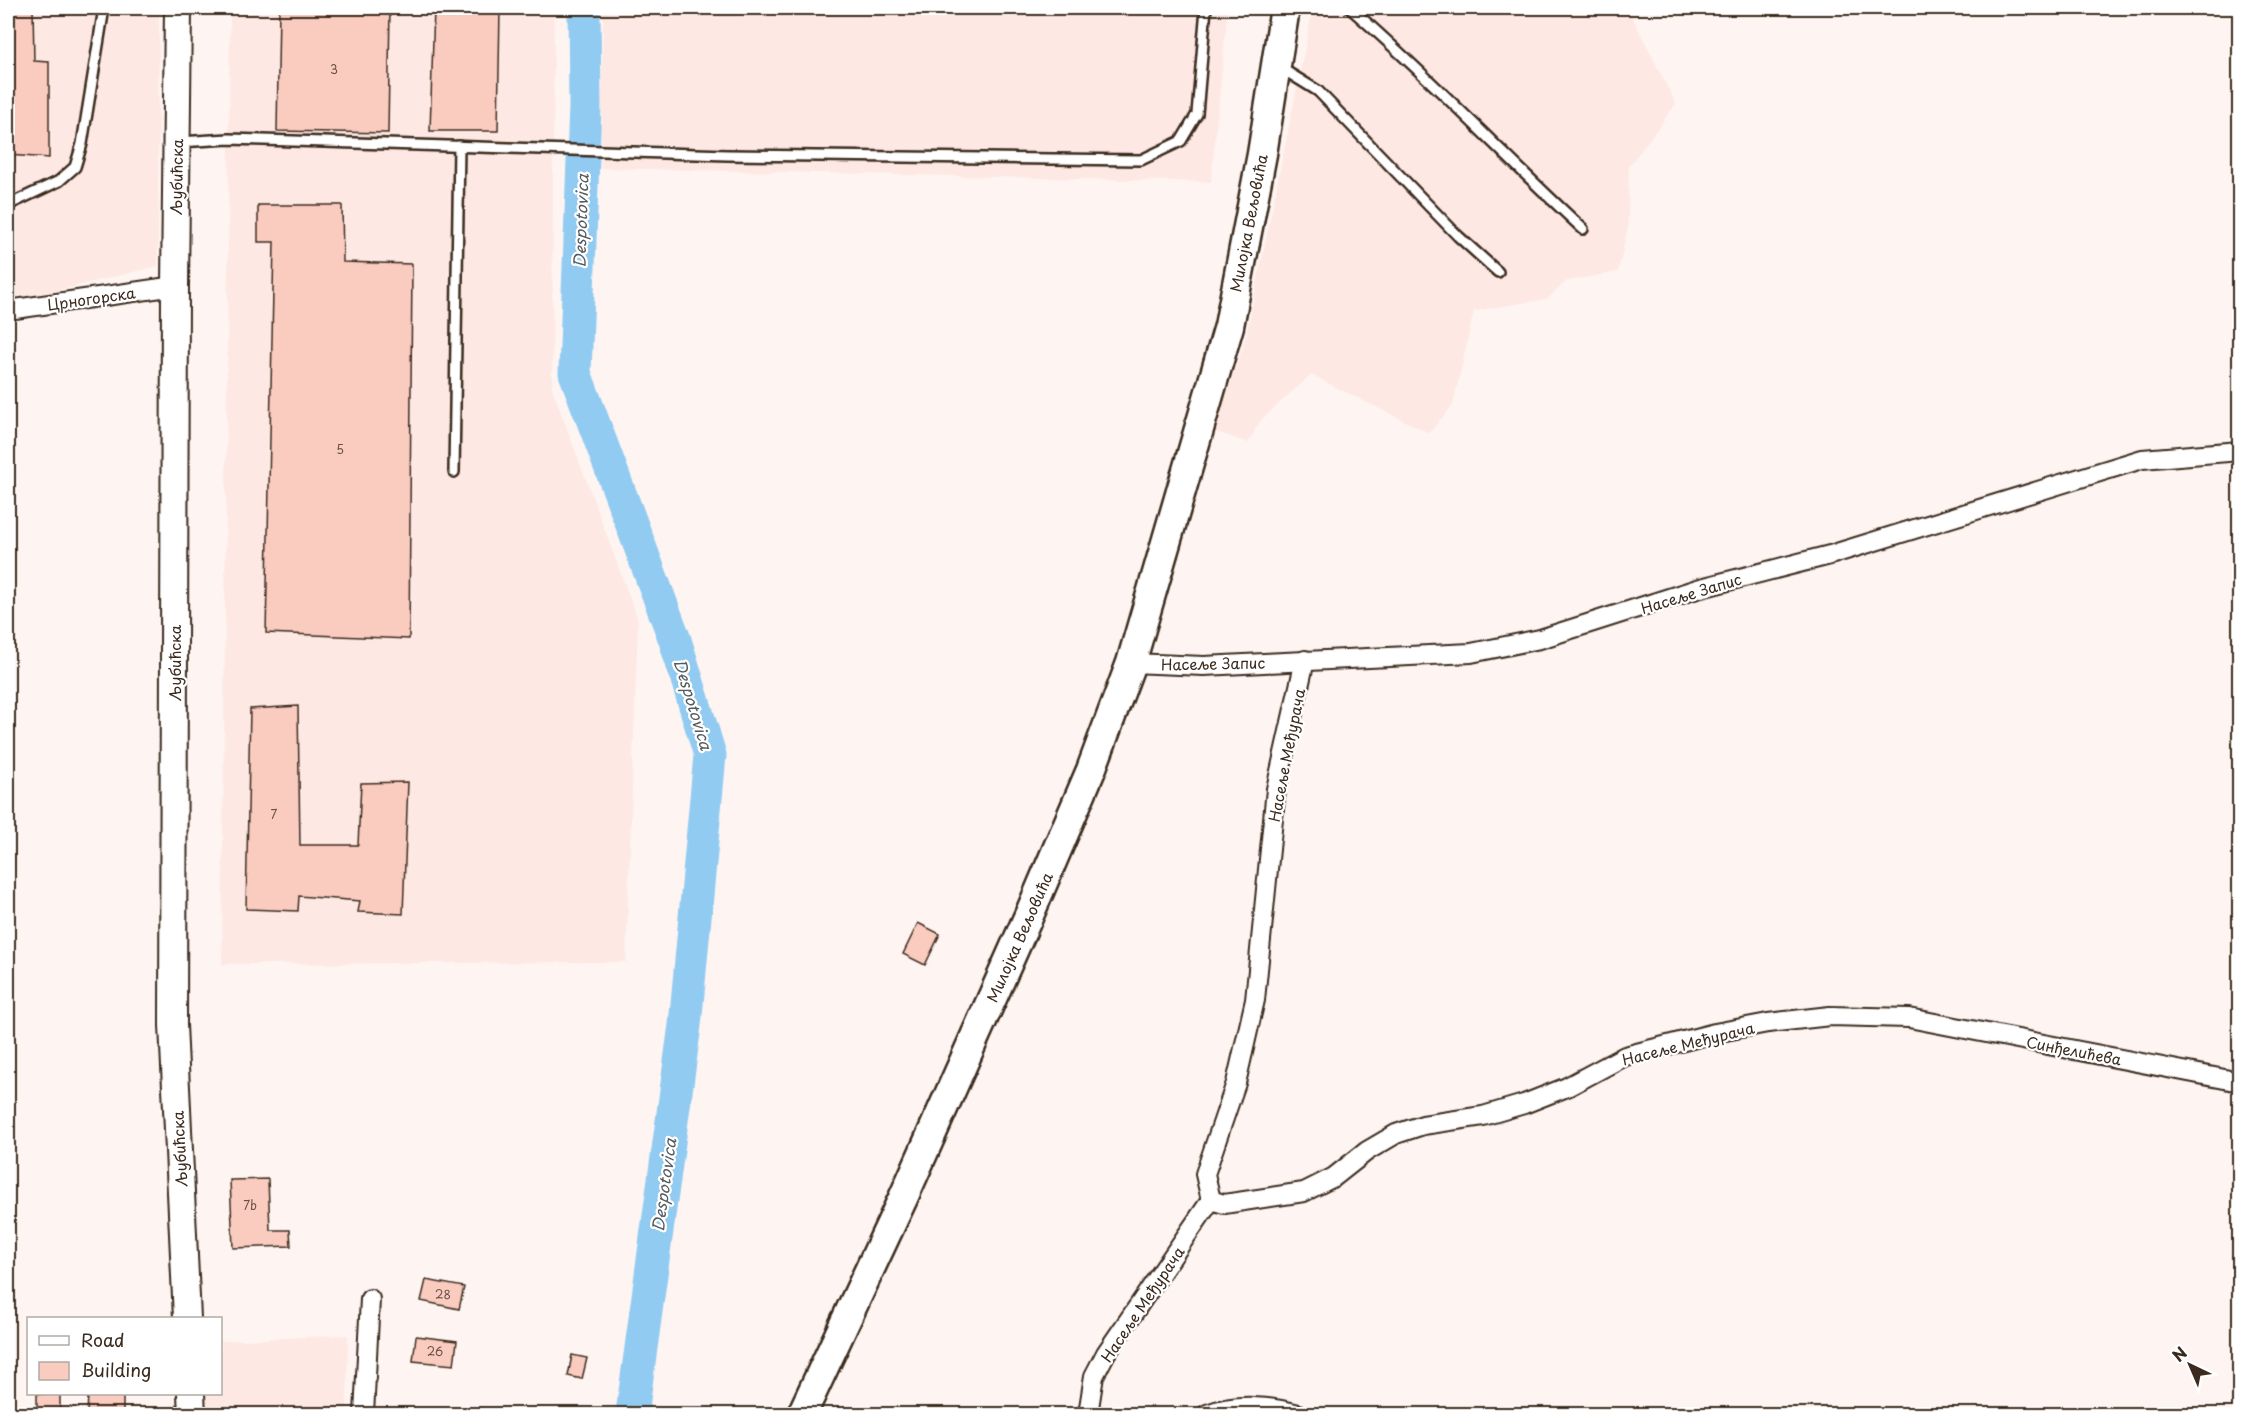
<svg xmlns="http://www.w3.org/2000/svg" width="2247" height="1422" font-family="'Playpen Sans',sans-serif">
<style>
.built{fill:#fde8e3}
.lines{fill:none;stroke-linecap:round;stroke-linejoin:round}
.river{stroke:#91cbf1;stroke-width:33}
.building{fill:#facbbf;stroke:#3b2a1e;stroke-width:1.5}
.lane-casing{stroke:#3b2a1e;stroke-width:14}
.street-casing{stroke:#3b2a1e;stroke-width:22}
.secondary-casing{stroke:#3b2a1e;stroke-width:30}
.primary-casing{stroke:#3b2a1e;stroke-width:33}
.lane{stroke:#fff;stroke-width:9}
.street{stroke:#fff;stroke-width:18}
.secondary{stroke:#fff;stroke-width:26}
.primary{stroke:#fff;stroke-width:28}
.labels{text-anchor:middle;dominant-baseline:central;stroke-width:4.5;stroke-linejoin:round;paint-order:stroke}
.number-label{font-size:12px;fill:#6b5246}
.street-label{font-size:15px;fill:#3b2a1e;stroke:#fff}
.water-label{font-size:16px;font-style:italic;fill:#555a5d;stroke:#fff}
</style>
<rect width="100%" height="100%" fill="#fef5f2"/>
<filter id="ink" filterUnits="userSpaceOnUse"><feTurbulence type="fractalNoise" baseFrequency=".0167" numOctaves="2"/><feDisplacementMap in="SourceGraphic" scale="12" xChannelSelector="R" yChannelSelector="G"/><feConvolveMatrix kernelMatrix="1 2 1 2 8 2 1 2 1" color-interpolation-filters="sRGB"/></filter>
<g filter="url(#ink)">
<!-- built -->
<g class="built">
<path d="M8,8H159L158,266L51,292L8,298Z"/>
<path d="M230,8H554L552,388L638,620L626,962L222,964Z"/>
<path d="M603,8H1228L1211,182L601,168Z"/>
<path d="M1313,8H1628L1676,104L1629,166L1628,227L1618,272L1567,281L1547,299L1474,311L1453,405L1429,433L1311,375L1261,420L1248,443L1214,431L1246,337Z"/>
<path d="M348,1335L347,1414H206V1394H220L221,1341Z"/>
</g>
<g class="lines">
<!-- river -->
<path class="river" d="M584,8L585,106L575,373L675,640L710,755L685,1025L632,1414"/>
</g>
<!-- building -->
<g class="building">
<path d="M8,8H33L34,61L49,62V158L8,155Z"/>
<path d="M279,8H390L388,133L277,131Z"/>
<path d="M434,8H500L498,131H430Z"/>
<path d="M258,205H342L343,262L412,264L409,639L266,633L274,242H258Z"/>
<path d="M298,706L300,845H358L361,783L408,782L403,914L358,912L360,901L299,896L298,911L246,909L250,709Z"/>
<path d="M918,923L940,934L925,965L903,954Z"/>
<path d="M268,1179L270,1230H290L291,1246L233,1248L230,1180Z"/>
<path d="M426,1280L464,1287L459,1309L421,1301Z"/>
<path d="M416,1336L457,1341L454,1365L413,1361Z"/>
<path d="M572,1355L587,1358L582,1379L568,1376Z"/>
<rect x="37" y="1394" width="23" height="20"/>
<path d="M88,1394H123V1414H87Z"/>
</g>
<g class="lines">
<!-- lane casing -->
<g class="lane-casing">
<g id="lane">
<path d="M1350,8C1431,78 1504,156 1583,229"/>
<path d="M1279,67L1318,91L1458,236L1498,272"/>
<path d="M179,142L229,139L727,155L1141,160L1181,141L1197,114L1206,8"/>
<path d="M8,205L59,181L75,167L82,144L104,8"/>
<path d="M454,472L459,146"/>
</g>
</g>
<!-- street casing -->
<g class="street-casing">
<g id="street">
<path d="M8,310L175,286"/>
<path d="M1305,660L1276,789L1255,1000L1236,1083L1205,1174L1211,1200L1224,1204L1304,1192L1334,1177L1367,1151L1396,1134L1423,1125L1483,1116L1524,1104L1567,1087L1625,1056L1715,1033L1768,1023L1830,1016L1909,1018L2240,1082"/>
<path d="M1131,663L1204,666L1471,653L1540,639L1697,589L1830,555L2142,459L2240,451"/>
<path d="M364,1414L370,1299"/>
<path d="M1088,1414L1094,1376L1106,1353L1211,1200"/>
<path d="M1207,1414C1235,1403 1270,1406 1299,1414"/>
</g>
</g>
<!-- secondary casing -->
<g class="secondary-casing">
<g id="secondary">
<path d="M178,8L175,286L173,1025L187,1318"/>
<path d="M191,1394L192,1414"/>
</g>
</g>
<!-- primary casing -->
<g class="primary-casing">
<path id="primary" d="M802,1414L904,1196L1030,913L1091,770L1131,663L1229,326L1262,154L1285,8"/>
</g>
<!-- lane -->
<use href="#lane" class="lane"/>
<!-- street -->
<use href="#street" class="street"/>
<!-- secondary -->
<use href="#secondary" class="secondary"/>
<!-- primary -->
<use href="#primary" class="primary"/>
</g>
</g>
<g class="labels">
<!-- number labels -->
<g class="number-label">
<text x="334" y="69">3</text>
<text x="340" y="449">5</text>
<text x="274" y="814">7</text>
<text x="250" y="1205">7b</text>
<text x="443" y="1294">28</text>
<text x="435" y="1351">26</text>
</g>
<!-- street labels -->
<g class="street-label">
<text transform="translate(176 177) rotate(-89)">Љубићска</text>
<text transform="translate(1248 223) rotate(-79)">Милојка Вељовића</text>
<text transform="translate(91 298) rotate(-8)">Црногорска</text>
<text transform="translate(1691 593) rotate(-17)">Насеље Запис</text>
<text transform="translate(174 663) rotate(-90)">Љубићска</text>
<text transform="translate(1213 663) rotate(-1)">Насеље Запис</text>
<text transform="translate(1286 755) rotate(-79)">Насеље Међурача</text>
<text transform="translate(1019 937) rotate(-66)">Милојка Вељовића</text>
<text transform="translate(1688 1043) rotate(-14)">Насеље Међурача</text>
<text transform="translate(2074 1050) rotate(11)">Синђелићева</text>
<text transform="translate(179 1149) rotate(-93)">Љубићска</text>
<text transform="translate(1142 1304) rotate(-56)">Насеље Међурача</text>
</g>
<!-- water labels -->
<g class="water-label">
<text transform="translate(580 221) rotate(-88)">Despotovica</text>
<text transform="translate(694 704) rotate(73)">Despotovica</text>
<text transform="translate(663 1185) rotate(-82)">Despotovica</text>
</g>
</g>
<!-- margin -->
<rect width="2247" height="1422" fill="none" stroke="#fff" stroke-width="30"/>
<rect x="15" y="15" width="2217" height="1392" fill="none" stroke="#3b2a1e" stroke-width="2" filter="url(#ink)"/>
<!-- legend -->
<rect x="27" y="1317" width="195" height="78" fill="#ffffff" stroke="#b1aaa5" stroke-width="1.5"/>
<rect x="39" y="1336" width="30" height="9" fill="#ffffff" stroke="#b1aaa5" stroke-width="1.5"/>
<text x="81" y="1347" font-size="18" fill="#3b2a1e">Road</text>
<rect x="39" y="1362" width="30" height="18" fill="#facbbf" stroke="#b1aaa5" stroke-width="1.5"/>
<text x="81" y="1377" font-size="18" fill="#3b2a1e">Building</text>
<!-- north arrow -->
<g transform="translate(2190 1365) rotate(316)" stroke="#ffffff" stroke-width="4.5" paint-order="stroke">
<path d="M0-4.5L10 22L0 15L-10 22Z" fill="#3b2a1e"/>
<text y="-9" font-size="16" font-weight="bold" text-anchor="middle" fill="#3b2a1e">N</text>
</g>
</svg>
